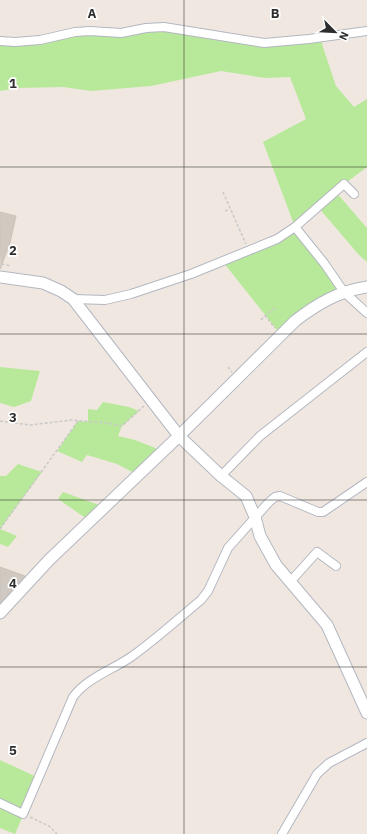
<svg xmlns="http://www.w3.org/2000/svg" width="367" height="834" font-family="'IBM Plex Sans',sans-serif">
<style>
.green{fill:#b8e99a}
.building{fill:#cfc9c1;stroke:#ccc4b9}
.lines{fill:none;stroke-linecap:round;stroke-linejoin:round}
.minor-casing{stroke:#b4b7c2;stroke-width:10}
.tertiary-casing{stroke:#b4b7c2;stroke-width:13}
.path{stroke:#c9c9c9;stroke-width:1.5;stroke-dasharray:3 2;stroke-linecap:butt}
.minor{stroke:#fff;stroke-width:8}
.tertiary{stroke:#fff;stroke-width:11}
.grid{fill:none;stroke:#2e2e2e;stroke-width:1;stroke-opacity:0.55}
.grid-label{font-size:13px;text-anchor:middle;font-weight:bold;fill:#2e2e2e;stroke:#fff;stroke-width:3.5;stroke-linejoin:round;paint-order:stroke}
</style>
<rect width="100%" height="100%" fill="#f0e8e0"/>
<!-- green -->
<g class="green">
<path d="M146,28L264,43L320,38L336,86L354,107L367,99V167L335,191L367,228V262L359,255L318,207L295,227L344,292L281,335L223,262L295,227L263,142L306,119L290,77L265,78L221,71L151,86L91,91L63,87L19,88L0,91V41L79,32Z"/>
<path d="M0,367L40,371L31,401L14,407L0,403Z"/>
<path d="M103,402L129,407L139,411L122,426L118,436L135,440L163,451L138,475L117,464L87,455L82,462L57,451L78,421L88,422V409L97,410Z"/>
<path d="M18,464L42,472L0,529L17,536L8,547L0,544V476H6Z"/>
<path d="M63,492L105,507L90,521L58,499Z"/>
<path d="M0,760L39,778L15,834L0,828Z"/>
</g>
<!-- building -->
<g class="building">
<path d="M0,212L16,216L10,243L1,267Z"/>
<path d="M0,567L25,576L0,603Z"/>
</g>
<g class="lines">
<!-- minor casing -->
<g class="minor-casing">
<g id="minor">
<path d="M0,41L15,42L40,40L75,32L90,31L121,33L146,28L164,27L264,43L309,39L367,31"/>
<path d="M295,227L344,184L354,194"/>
<path d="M73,299L105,300L131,294L191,274L277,239L295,227L324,263L344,292L367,313"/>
<path d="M221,476L260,436L367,352"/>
<path d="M290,582L317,552L336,566"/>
<path d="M0,803L23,814L73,697C87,678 112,670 131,657C155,640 178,619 201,600L208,591L228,548L269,502L275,497L280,496L318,512H323L367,482"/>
<path d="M282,834L317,774L329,763L367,743"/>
</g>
</g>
<!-- tertiary casing -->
<g class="tertiary-casing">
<g id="tertiary">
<path d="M0,277L43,283L61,291L73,299L179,436L221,476L246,496L255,517L260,536L276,565L327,625L367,713"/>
<path d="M0,613L49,560L179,436L295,321C317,304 339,291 367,287"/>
</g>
</g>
<!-- path -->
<g class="path">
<path d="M223,192L246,244"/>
<path d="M225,211L230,209"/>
<path d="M0,269L2,264L11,266"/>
<path d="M265,316L275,308"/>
<path d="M261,320L265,316L275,328"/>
<path d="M228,367L232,372"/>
<path d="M0,421L30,425L72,420L107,423L122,426L144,406"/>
<path d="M0,529L78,421"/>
<path d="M30,817L49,826L57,834"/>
</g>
<!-- minor -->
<use href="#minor" class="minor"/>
<!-- tertiary -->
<use href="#tertiary" class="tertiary"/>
</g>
<!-- grid -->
<path class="grid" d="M184,0V834M0,167H367M0,334H367M0,500H367M0,667H367"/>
<g class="grid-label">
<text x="92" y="18">A</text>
<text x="275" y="18">B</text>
<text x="13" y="88">1</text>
<text x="13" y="255">2</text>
<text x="13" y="422">3</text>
<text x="13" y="588">4</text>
<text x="13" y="755">5</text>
</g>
<!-- north arrow -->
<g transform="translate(335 32) rotate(114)" stroke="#ffffff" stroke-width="3" paint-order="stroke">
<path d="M0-3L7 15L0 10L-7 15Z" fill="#2e2e2e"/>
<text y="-6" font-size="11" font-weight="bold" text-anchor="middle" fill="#2e2e2e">N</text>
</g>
</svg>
